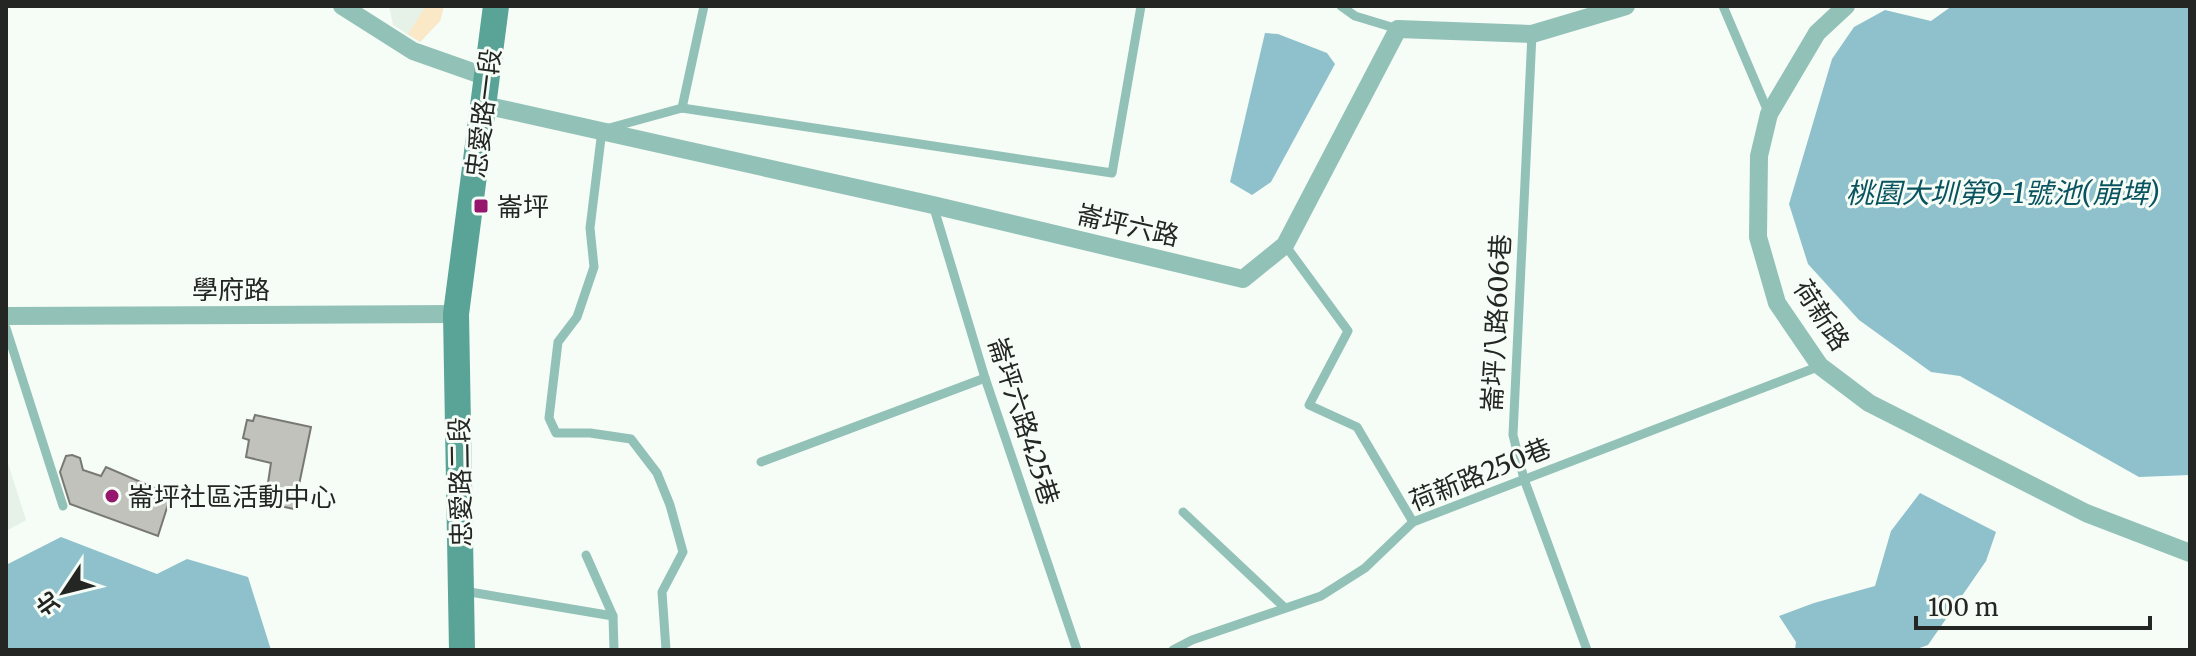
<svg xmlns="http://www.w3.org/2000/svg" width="2196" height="656" font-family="Merriweather,'Noto Sans TC',serif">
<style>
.built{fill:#e6f2e7}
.green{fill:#fae8c7}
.water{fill:#8ec1cb}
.building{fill:#c1c2bc;stroke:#787973;stroke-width:2}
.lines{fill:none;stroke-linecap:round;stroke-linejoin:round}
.lane{stroke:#92c1b7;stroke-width:9}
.street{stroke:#92c1b7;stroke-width:18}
.secondary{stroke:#59a496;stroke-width:26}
.poi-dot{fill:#96156d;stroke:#f6fcf6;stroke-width:3}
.labels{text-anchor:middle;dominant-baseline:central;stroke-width:6;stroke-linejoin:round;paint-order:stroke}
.street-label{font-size:26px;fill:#242624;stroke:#f6fcf6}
.poi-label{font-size:26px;fill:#242624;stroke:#f6fcf6;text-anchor:start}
.water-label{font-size:28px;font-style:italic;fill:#08535f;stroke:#f6fcf6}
</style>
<rect width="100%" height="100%" fill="#f6fcf6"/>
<!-- built -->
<g class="built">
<path d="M389,6H444L440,21L420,42L393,25Z"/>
<path d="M6,457L26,520L6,531Z"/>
</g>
<!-- green -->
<path class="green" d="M426,6H444L440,21L420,42L408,34Z"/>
<!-- water -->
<g class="water">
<path d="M1952,6H2190V475L2139,477L1960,376L1931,372L1859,320L1808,264L1789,204L1832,59L1854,27L1885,10L1931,21Z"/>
<path d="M1265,33L1278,34L1327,53L1335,64L1271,182L1252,195L1230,182Z"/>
<path d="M1920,493L1996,532L1986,561L1928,645L1914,650H1795L1796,642L1779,616L1814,603L1875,586L1891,531Z"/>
<path d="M61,537L157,574L187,559L248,577L271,650H6V565Z"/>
</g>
<!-- building -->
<g class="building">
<path d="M255,415L311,427L294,509L265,503L271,463L246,457L249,440L243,438L247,420L253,421Z"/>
<path d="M72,455L80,458L83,470L101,476L106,467L171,495L158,536L70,504L60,472L66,456Z"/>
</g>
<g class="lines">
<!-- lane -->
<g class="lane">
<path d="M1341,6L1355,16L1398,29"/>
<path d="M1723,6L1769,114"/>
<path d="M1532,34L1513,435L1524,479L1587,650"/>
<path d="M682,108L704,6"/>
<path d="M933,205L985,378L1077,650"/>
<path d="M1285,245L1348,331L1309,405L1357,427L1413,522"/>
<path d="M6,328L63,506"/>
<path d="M761,462L985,378"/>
<path d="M1183,512L1285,608"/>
<path d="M586,555L613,616"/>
<path d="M464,591L613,616L614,650"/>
<path d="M666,650L662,592L683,552L670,505L657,473L631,439L590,433H556L549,418L558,342L577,317L594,267L590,228L602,130L682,108L1112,173L1141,6"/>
<path d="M1173,650L1192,640L1321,596L1365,568L1413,522L1820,366"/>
</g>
<!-- street -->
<g class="street">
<path d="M342,6L413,51L487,77"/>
<path d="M1846,6L1817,33L1769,114L1759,156L1758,237L1777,303L1820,366L1869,403L2086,513L2190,553"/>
<path d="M484,105L933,205L1243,279L1285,245L1398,29L1532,34L1626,6"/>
<path d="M6,316L456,314"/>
</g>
<!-- secondary -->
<path class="secondary" d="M462,650L456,314L496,6"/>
</g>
<!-- markers -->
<g class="poi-dot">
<rect x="473" y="198" width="16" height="16" rx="4"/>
<circle cx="112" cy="496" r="8"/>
</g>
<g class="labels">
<!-- street labels -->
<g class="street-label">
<text transform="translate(483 113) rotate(-83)">忠愛路一段</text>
<text transform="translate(1128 225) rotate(13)">崙坪六路</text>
<text x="231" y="289">學府路</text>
<text transform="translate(1822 315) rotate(57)">荷新路</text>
<text transform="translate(1496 323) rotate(-87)">崙坪八路606巷</text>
<text transform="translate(1024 421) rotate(72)">崙坪六路425巷</text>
<text transform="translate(1480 474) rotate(-22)">荷新路250巷</text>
<text transform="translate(460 482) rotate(-91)">忠愛路二段</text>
</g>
<!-- poi labels -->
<g class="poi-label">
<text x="497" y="206">崙坪</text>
<text x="128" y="496">崙坪社區活動中心</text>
</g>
<!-- water labels -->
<g class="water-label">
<text x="2003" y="193">桃園大圳第9-1號池(崩埤)</text>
</g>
</g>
<!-- border -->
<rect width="2196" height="656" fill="none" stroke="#242624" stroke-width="16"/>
<!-- north arrow -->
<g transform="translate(64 592) rotate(235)" stroke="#f6fcf6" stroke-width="6" paint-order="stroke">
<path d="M0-6L14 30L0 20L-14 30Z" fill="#242624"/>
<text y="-12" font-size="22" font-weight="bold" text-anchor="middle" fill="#242624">北</text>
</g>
<!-- scale -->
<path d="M1916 616v12h234v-12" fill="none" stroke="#242624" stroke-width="4"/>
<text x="1928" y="616" font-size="24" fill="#242624" stroke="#f6fcf6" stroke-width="6" paint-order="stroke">100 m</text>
</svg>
